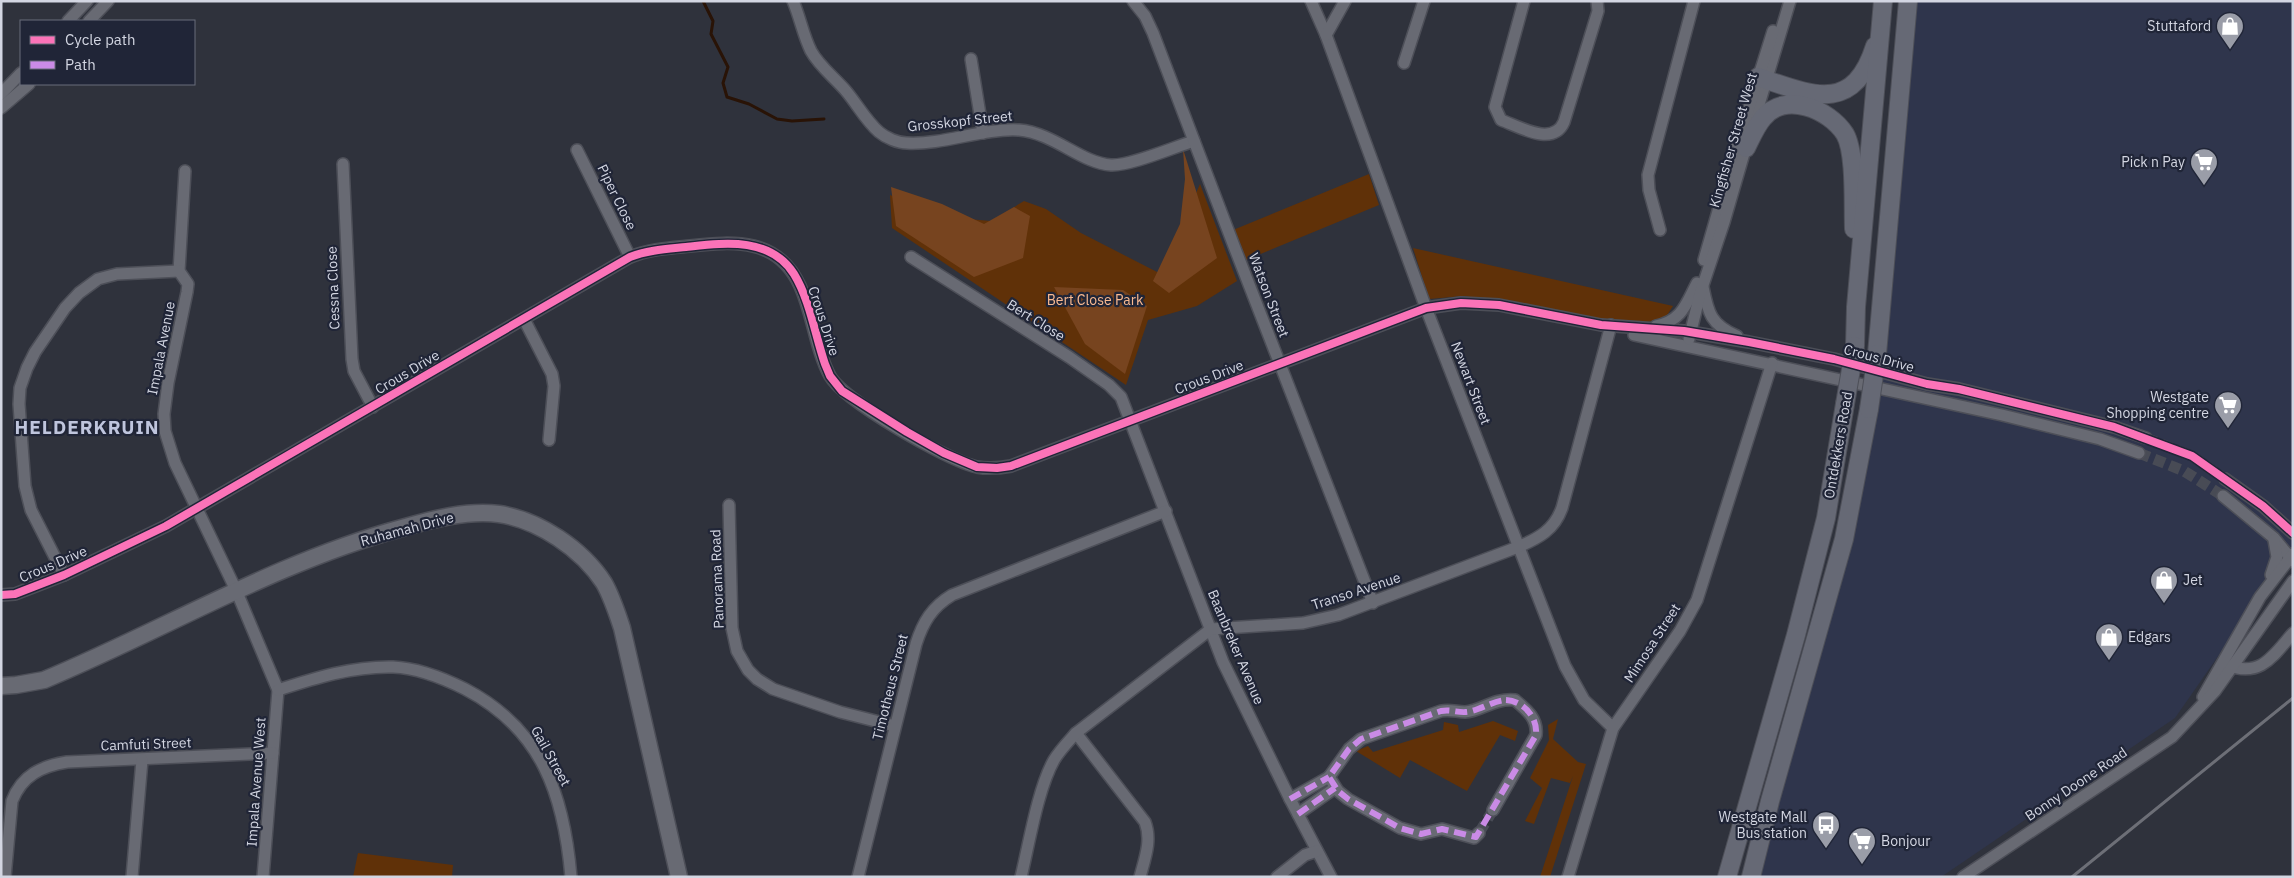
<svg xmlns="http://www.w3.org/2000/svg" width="2294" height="878" font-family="'IBM Plex Sans',sans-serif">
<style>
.built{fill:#2f354c}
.green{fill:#603108}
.forest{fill:#77441f}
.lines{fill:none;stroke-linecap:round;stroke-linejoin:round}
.stream{stroke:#291306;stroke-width:3}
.street-tunnel{stroke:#484b55;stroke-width:11;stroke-dasharray:11 5.5;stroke-linecap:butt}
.street-casing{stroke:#4d4f58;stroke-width:14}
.secondary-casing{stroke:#4d4f58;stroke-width:19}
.primary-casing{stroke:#4d4f58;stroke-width:20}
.street{stroke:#686a73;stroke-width:11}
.secondary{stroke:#686a73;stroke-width:16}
.primary{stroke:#666975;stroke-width:18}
.rail{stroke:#6d6f77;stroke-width:3}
.primary-bridge-casing{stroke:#4d4f58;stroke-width:20;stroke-linecap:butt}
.primary-bridge{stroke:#666975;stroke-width:18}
.quiet{stroke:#ca8be6;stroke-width:6;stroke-dasharray:12 6;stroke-linecap:butt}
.cycleway-casing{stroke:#202537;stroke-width:11}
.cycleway{stroke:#fb73b8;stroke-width:8}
.labels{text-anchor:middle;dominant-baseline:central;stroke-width:4.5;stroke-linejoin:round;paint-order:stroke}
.poi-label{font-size:14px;fill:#d3d6e2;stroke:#202537;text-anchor:end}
.street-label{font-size:14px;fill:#d3d6e2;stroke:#202537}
.park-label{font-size:14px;fill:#faba91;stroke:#202537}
.district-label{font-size:19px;font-weight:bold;letter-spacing:1px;fill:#bfc5dd;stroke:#202537}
</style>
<rect width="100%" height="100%" fill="#2f323c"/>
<!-- built -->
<path class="built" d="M1913,1H2293V557L2267,586L2175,718L1941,877H1758L1877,388Z"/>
<!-- green -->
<g class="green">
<path d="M1369,174L1379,205L1246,260L1233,230Z"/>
<path d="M1200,184L1237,281L1197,306L1148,320L1126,385L892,228L890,195L944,217L991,221L1024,201L1046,209L1081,233L1161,274Z"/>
<path d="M1413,248L1673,306L1664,320L1628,324L1464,296L1429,299Z"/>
<path d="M1558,719L1553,739L1578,762L1586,764L1550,877H1540L1573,776L1570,783L1551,778L1534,824L1525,821L1542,788L1530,778L1549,740L1548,725Z"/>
<path d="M1493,721L1518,731L1515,741L1500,735L1467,791L1410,760L1400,778L1356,751L1368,746L1373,752L1443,730L1444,722L1458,725L1459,732Z"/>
<path d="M358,853L453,865L452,877H353Z"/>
</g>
<!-- forest -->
<g class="forest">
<path d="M1183,149L1217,258L1169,293L1153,281L1180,224L1185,179Z"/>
<path d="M891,187L942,204L984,224L1014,207L1030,216L1023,258L974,277L896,226Z"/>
<path d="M1054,287L1123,290L1147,306L1125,374L1085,344Z"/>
</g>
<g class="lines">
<!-- stream -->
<path class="stream" d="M703,1L713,21L711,34L728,67L723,83L727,97L749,104L777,119L792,121L824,119"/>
<!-- street-tunnel -->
<g class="street-tunnel">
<path d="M2146,438L2192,456L2225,479"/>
<path d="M2139,453L2184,471L2223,496"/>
<path d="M1479,833L1493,810"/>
</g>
<!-- street casing -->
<g class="street-casing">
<g id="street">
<path d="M793,1C800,17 803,35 811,51C819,66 835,78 846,91C857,104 866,121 879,132C886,138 898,143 907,143C944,145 982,128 1019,130C1054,133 1081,163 1111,165C1130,166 1174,147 1194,141"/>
<path d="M1133,1L1145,16L1153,33L1234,246L1373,603"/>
<path d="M1311,1L1326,35L1426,308L1565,666L1584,700L1613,728"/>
<path d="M1524,1L1495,107L1501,120C1520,127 1553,147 1564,122L1598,11L1597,1"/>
<path d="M68,21L87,1"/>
<path d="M89,21L108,1"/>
<path d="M1326,35L1345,1"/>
<path d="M971,59L983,133"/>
<path d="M1404,63L1424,1"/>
<path d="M1,94L21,73"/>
<path d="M1,108L29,84"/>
<path d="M1752,128L1790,1"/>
<path d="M577,150L630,257"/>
<path d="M343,164L352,359L354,371L373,407"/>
<path d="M185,171L179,271L188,284L187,292L168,383L164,414L165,431L175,463L236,590L278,690L263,877"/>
<path d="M1660,230L1649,190L1648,175L1694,1"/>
<path d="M911,257L1069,357L1109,385L1121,397L1223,662L1290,799L1331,877"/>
<path d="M1704,260L1735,152L1773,31"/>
<path d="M1703,287C1708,313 1711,325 1737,336"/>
<path d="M524,319L552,374L554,386L549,440"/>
<path d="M1656,326C1682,321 1686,304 1697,283"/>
<path d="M1634,335L2002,415L2100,439L2139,453"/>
<path d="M1689,339L1700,294L1724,222L1747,143"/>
<path d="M2225,479L2263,506L2293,533"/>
<path d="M2223,496L2274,538L2293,561"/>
<path d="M729,505L732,628L737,651L748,670L757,679L773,689L840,712L895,726"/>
<path d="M64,575L31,510L25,486L19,404L20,388L27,368L35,352L65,308L79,293L98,279L117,274L179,271"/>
<path d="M2271,575L2277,557L2274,540"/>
<path d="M1,595L15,594L64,575L166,526L630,257C649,249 669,248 690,246C735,241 778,238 800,286C813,315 815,348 830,376C844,401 948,461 977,467C988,469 1000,468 1011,466L1426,308L1461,303L1499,305L1601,325L1684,331L1749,342L1834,359L1927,384L1959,389L2114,427L2146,438"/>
<path d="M2227,665C2261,678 2273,656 2293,633"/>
<path d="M278,690C315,678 353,666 393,667C417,668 443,678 465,689C542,729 564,795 571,877"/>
<path d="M2203,697L2260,597L2293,554"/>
<path d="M1076,733L1145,822C1152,840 1145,858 1140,877"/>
<path d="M1290,799L1329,777"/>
<path d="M1298,814L1335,788"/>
<path d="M1479,833L1474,838L1442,829L1421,834L1400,828L1348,799L1338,791L1329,777L1349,749L1361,739L1441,711C1450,709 1457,712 1465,712C1482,711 1493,698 1515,700C1527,710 1538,719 1536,735L1493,810"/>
<path d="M5,877L12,801C22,775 42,766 67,762L273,753"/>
<path d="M132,877L142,760"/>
<path d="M858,877L916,644C923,622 932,607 952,595L1166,511"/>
<path d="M1021,877C1029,844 1038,788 1054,760C1060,750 1068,742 1076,733L1211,629L1303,623L1338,615L1518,547C1539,538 1554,530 1562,508L1611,325"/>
<path d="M1277,877L1305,855L1317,851"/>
<path d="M1568,877L1613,728L1680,631L1697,600L1772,363"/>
<path d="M1963,877L2172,737L2215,691L2293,581"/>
</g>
</g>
<!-- secondary casing -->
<g class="secondary-casing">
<path id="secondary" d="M1,686L16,685L44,680C164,630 276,562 402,528C433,519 467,510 499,514C539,520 582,549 604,583C612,597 617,613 622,628L679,877"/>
</g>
<!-- primary casing -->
<g class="primary-casing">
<g id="primary">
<path d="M1758,77C1809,94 1853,116 1875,46"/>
<path d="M1746,148C1751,138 1756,126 1763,118C1785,91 1829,109 1845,134C1856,153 1853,206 1854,229"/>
<path d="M1855,346L1856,307L1883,1"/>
<path d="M1877,354L1908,1"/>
<path d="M1727,877L1796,635L1826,518L1845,404"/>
<path d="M1751,877L1770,801L1844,539L1869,409"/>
</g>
</g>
<!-- street -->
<use href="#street" class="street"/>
<!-- secondary -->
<use href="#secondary" class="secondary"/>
<!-- primary -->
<use href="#primary" class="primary"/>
<!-- rail -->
<path class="rail" d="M2072,877L2293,698"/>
<!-- primary-bridge casing -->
<g class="primary-bridge-casing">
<g id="primary-bridge">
<path d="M1845,404L1855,346"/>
<path d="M1869,409L1877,354"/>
</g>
</g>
<!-- primary-bridge -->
<use href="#primary-bridge" class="primary-bridge"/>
<!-- quiet -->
<g class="quiet">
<path d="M1506,700C1523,701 1538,717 1536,735L1476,837L1442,829L1421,834L1400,828L1348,799L1338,791L1329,777L1349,749L1361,739L1441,711C1451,709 1458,713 1466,712C1479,711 1492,701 1506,700Z"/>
<path d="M1290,799L1329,777"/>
<path d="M1298,814L1335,788"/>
</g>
<!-- cycleway casing -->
<g class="cycleway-casing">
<path id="cycleway" d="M1,595L15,594L64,575L166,526L630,257C648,250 667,249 686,247C723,243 770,236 794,274C810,300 815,335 825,364L830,376L842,391L907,432L944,453L977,467L997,468L1011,466L1426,308L1461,303L1499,305L1601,325L1684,331L1749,342L1834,359L1927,384L1959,389L2114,427L2192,456L2263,506L2293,533"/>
</g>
<!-- cycleway -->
<use href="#cycleway" class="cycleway"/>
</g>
<!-- icons -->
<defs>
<g id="shop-pin" transform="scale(1.4375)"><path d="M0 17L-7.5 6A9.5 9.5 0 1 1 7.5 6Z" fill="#9a9da8" stroke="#202537"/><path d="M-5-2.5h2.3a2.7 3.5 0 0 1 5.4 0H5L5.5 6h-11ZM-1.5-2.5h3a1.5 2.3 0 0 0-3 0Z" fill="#fff"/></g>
<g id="supermarket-pin" transform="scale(1.4375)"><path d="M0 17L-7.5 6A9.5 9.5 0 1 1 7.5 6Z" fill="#9a9da8" stroke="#202537"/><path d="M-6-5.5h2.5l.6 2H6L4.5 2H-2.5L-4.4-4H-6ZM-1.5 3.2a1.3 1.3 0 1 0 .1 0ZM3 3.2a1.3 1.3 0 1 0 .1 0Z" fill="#fff"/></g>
<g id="bus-pin" transform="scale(1.4375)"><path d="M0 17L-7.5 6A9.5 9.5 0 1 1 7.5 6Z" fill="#9a9da8" stroke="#202537"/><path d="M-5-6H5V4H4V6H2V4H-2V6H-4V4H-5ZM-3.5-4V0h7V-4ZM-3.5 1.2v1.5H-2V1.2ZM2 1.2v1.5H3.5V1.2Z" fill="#fff"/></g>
</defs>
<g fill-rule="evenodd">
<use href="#shop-pin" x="2230" y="26"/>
<use href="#supermarket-pin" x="2204" y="162"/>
<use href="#supermarket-pin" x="2228" y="405"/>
<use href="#shop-pin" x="2164" y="580"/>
<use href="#shop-pin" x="2109" y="637"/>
<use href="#bus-pin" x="1826" y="825"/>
<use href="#supermarket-pin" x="1862" y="841"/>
</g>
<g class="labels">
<!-- poi labels -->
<g class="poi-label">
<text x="2211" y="26">Stuttaford</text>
<text x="2185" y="162">Pick n Pay</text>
<text x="2209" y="397">Westgate<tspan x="2209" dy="16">Shopping centre</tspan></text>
<text x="2183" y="580" text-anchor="start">Jet</text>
<text x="2128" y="637" text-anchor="start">Edgars</text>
<text x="1807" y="817">Westgate Mall<tspan x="1807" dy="16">Bus station</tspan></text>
<text x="1881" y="841" text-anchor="start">Bonjour</text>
</g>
<!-- street labels -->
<g class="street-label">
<text transform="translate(960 121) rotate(-6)">Grosskopf Street</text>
<text transform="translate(1733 140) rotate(-74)">Kingfisher Street West</text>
<text transform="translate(617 197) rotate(64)">Piper Close</text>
<text transform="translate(333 288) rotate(-92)">Cessna Close</text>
<text transform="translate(1269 295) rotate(69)">Watson Street</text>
<text transform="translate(1036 320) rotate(32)">Bert Close</text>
<text transform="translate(824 321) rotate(72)">Crous Drive</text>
<text transform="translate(161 348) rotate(-79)">Impala Avenue</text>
<text transform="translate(1879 358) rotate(15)">Crous Drive</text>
<text transform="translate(407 372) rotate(-31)">Crous Drive</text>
<text transform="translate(1209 377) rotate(-21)">Crous Drive</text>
<text transform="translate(1471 383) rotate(69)">Newart Street</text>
<text transform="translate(1838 445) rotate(-80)">Ontdekkers Road</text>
<text transform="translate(407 529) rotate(-15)">Ruhamah Drive</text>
<text transform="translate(53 564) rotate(-23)">Crous Drive</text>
<text transform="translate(717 579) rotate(-92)">Panorama Road</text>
<text transform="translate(1356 591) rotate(-18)">Transo Avenue</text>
<text transform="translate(1652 643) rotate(-57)">Mimosa Street</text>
<text transform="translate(1236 647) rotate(67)">Baanbreker Avenue</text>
<text transform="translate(890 687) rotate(-76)">Timotheus Street</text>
<text transform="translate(146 744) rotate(-2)">Camfuti Street</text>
<text transform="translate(551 756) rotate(61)">Gail Street</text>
<text transform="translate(256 782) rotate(-86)">Impala Avenue West</text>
<text transform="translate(2076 784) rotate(-34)">Bonny Doone Road</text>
</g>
<!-- park labels -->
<g class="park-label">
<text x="1095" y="300">Bert Close Park</text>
</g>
<!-- district labels -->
<g class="district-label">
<text x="87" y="427">HELDERKRUIN</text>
</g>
</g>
<!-- border -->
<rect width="2294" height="878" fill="none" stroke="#d3d6e2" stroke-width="5"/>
<!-- legend -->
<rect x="20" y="20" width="175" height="65" fill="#202537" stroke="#686c7b"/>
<rect x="30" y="36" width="25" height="8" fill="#fb73b8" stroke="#686c7b"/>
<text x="65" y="45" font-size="15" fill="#d3d6e2">Cycle path</text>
<rect x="30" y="61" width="25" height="8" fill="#ca8be6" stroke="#686c7b"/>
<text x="65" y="70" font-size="15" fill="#d3d6e2">Path</text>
</svg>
